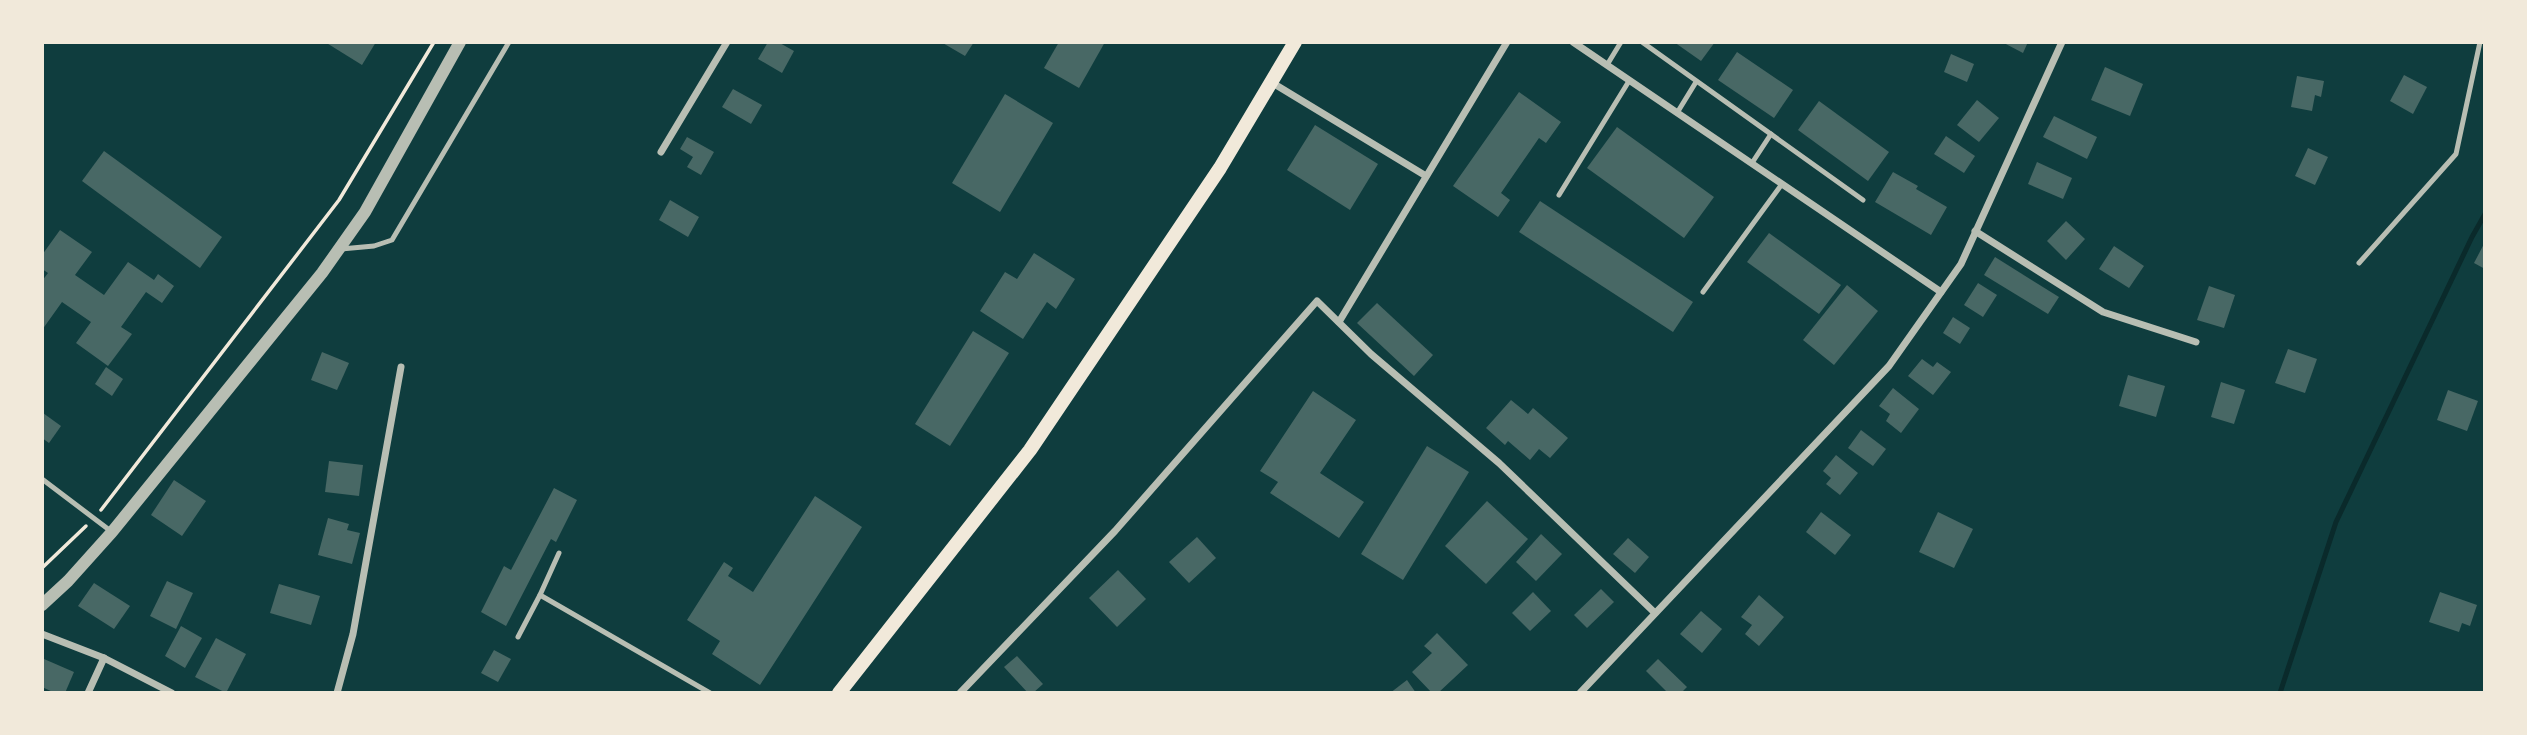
<svg xmlns="http://www.w3.org/2000/svg" width="2527" height="735" font-family="'PT Serif',serif">
<style>
.lines{fill:none;stroke-linecap:round;stroke-linejoin:round}
.stream{stroke:#0a2a2b;stroke-width:5}
.building{fill:#486865}
.path{stroke:#f1e9da;stroke-width:3.5}
.service{stroke:#b8beb3;stroke-width:5}
.minor{stroke:#b8beb3;stroke-width:7}
.tertiary{stroke:#b8beb3;stroke-width:12}
.secondary{stroke:#f1e9da;stroke-width:14}
</style>
<rect width="100%" height="100%" fill="#0f3d3e"/>
<g class="lines">
<!-- stream -->
<path class="stream" d="M2280,693L2336,522L2472,237L2485,214"/>
</g>
<!-- building -->
<g class="building">
<path d="M325,42H376L362,65Z"/>
<path d="M768,42H778L794,51L782,73L758,59Z"/>
<path d="M941,42H974L965,56Z"/>
<path d="M1059,42H1105L1079,88L1044,68Z"/>
<path d="M1674,42H1715L1701,61Z"/>
<path d="M2002,42H2028L2023,53Z"/>
<path d="M1737,52L1793,90L1774,118L1718,80Z"/>
<path d="M1951,54L1974,64L1967,82L1944,72Z"/>
<path d="M2105,67L2143,84L2130,116L2091,100Z"/>
<path d="M2404,75L2427,87L2413,114L2390,101Z"/>
<path d="M2297,76L2324,81L2321,97L2315,95L2312,111L2291,107Z"/>
<path d="M733,89L762,105L751,124L722,107Z"/>
<path d="M1519,92L1561,122L1546,143L1539,138L1501,193L1510,200L1498,217L1453,186Z"/>
<path d="M1005,94L1053,123L1000,212L952,183Z"/>
<path d="M1977,100L1999,118L1979,142L1957,125Z"/>
<path d="M1819,101L1889,152L1868,181L1798,130Z"/>
<path d="M2054,116L2097,137L2087,159L2043,137Z"/>
<path d="M1315,125L1378,164L1350,210L1287,170Z"/>
<path d="M1617,127L1714,197L1684,238L1587,168Z"/>
<path d="M1946,136L1975,156L1964,173L1934,154Z"/>
<path d="M687,137L714,152L701,175L687,167L693,157L680,149Z"/>
<path d="M2308,148L2328,157L2315,185L2295,176Z"/>
<path d="M104,151L222,237L200,268L82,181Z"/>
<path d="M2037,162L2072,178L2063,199L2028,184Z"/>
<path d="M1893,172L1918,186L1916,189L1947,207L1931,235L1875,202Z"/>
<path d="M670,200L699,217L688,237L659,220Z"/>
<path d="M1540,201L1693,302L1673,332L1519,232Z"/>
<path d="M2066,221L2085,239L2066,260L2047,241Z"/>
<path d="M60,230L92,252L75,275L104,295L128,262L154,280L158,274L174,286L162,303L146,292L121,327L132,334L108,366L76,343L91,322L62,302L42,330V281L48,273L42,269V255Z"/>
<path d="M1769,233L1841,285L1819,314L1747,262Z"/>
<path d="M2485,242V269L2474,263Z"/>
<path d="M2114,246L2144,266L2129,288L2099,269Z"/>
<path d="M1034,253L1075,279L1056,309L1047,302L1023,339L980,311L1005,272L1017,279Z"/>
<path d="M1995,257L2059,297L2048,314L1984,275Z"/>
<path d="M1978,283L1997,295L1983,317L1964,305Z"/>
<path d="M1847,285L1878,311L1834,365L1803,340Z"/>
<path d="M2209,286L2235,295L2224,328L2197,320Z"/>
<path d="M1377,303L1433,355L1414,376L1357,323Z"/>
<path d="M1953,317L1970,328L1960,344L1943,333Z"/>
<path d="M973,331L1009,353L950,446L915,424Z"/>
<path d="M2288,349L2317,359L2305,393L2275,383Z"/>
<path d="M322,352L349,363L337,390L311,380Z"/>
<path d="M1922,359L1933,367L1937,362L1951,372L1933,395L1908,376Z"/>
<path d="M106,367L123,379L112,396L95,384Z"/>
<path d="M2128,375L2165,386L2156,417L2119,406Z"/>
<path d="M2221,382L2245,390L2234,424L2211,417Z"/>
<path d="M1893,388L1919,409L1901,433L1886,421L1890,414L1879,406Z"/>
<path d="M2448,390L2478,401L2467,431L2437,420Z"/>
<path d="M1313,391L1356,420L1320,473L1364,502L1339,538L1270,493L1278,482L1260,471Z"/>
<path d="M1511,400L1528,414L1533,408L1568,438L1550,458L1539,449L1530,460L1508,441L1505,445L1486,428Z"/>
<path d="M43,413L61,426L49,443L42,438Z"/>
<path d="M1861,430L1886,449L1873,466L1848,448Z"/>
<path d="M1427,446L1469,472L1403,580L1361,554Z"/>
<path d="M1836,455L1858,473L1840,495L1826,484L1831,478L1823,471Z"/>
<path d="M329,461L363,465L359,496L325,492Z"/>
<path d="M174,480L206,501L182,536L151,515Z"/>
<path d="M554,488L577,500L556,542L551,539L506,626L481,612L504,566L511,570Z"/>
<path d="M815,496L862,527L760,685L712,654L720,641L687,620L724,562L733,568L728,576L753,592Z"/>
<path d="M1487,501L1528,539L1486,584L1445,546Z"/>
<path d="M1821,512L1851,535L1835,555L1806,532Z"/>
<path d="M1938,512L1973,529L1954,568L1919,552Z"/>
<path d="M328,518L349,524L347,530L360,533L352,564L318,555Z"/>
<path d="M1541,534L1562,554L1536,581L1516,562Z"/>
<path d="M1197,537L1216,558L1189,583L1169,562Z"/>
<path d="M1628,538L1649,557L1635,573L1613,554Z"/>
<path d="M1118,570L1146,599L1117,627L1089,598Z"/>
<path d="M167,581L193,593L176,629L150,616Z"/>
<path d="M94,583L130,606L114,629L78,606Z"/>
<path d="M279,584L320,596L311,625L270,613Z"/>
<path d="M1601,589L1614,602L1587,628L1574,615Z"/>
<path d="M1533,592L1551,611L1530,631L1512,613Z"/>
<path d="M2440,592L2477,605L2470,626L2462,623L2459,632L2429,622Z"/>
<path d="M1759,595L1784,617L1759,646L1745,634L1752,625L1741,617Z"/>
<path d="M1701,611L1722,629L1702,653L1680,634Z"/>
<path d="M181,626L202,638L185,668L165,656Z"/>
<path d="M1437,633L1468,665L1438,693H1432L1412,672L1432,653L1424,646Z"/>
<path d="M216,638L246,654L226,693L195,677Z"/>
<path d="M494,650L511,659L498,682L481,673Z"/>
<path d="M1017,656L1043,684L1033,693H1028L1004,667Z"/>
<path d="M44,659L74,672L65,693H55L42,687V664Z"/>
<path d="M1658,659L1687,687L1681,693H1668L1646,671Z"/>
<path d="M1407,680L1416,693H1390Z"/>
</g>
<g class="lines">
<!-- path -->
<g class="path">
<path d="M101,510L339,200L434,42"/>
<path d="M42,568L86,526"/>
</g>
<!-- service -->
<g class="service">
<path d="M1642,42L1863,200"/>
<path d="M1607,65L1621,42"/>
<path d="M1677,113L1696,82"/>
<path d="M1752,163L1771,134"/>
<path d="M1559,195L1629,81"/>
<path d="M341,249L374,246L392,240L509,42"/>
<path d="M2359,263L2456,154L2480,42"/>
<path d="M1703,292L1782,184"/>
<path d="M42,479L112,532"/>
<path d="M559,553L540,595L710,693"/>
<path d="M518,637L540,595"/>
</g>
<!-- minor -->
<g class="minor">
<path d="M1573,42L1941,292"/>
<path d="M1271,82L1426,176"/>
<path d="M661,152L727,42"/>
<path d="M1975,231L2103,312L2196,342"/>
<path d="M1339,322L1507,42"/>
<path d="M42,634L104,658L172,693"/>
<path d="M88,693L104,658"/>
<path d="M337,693L353,634L401,367"/>
<path d="M960,693L1115,531L1317,301L1371,354L1499,463L1655,613"/>
<path d="M1580,693L1889,366L1961,264L2062,42"/>
</g>
<!-- tertiary -->
<path class="tertiary" d="M42,605L68,581L112,532L322,273L365,212L460,42"/>
<!-- secondary -->
<path class="secondary" d="M839,693L1030,450L1220,168L1295,42"/>
</g>
<!-- border -->
<rect width="2527" height="735" fill="none" stroke="#f1e9da" stroke-width="88"/>
</svg>
